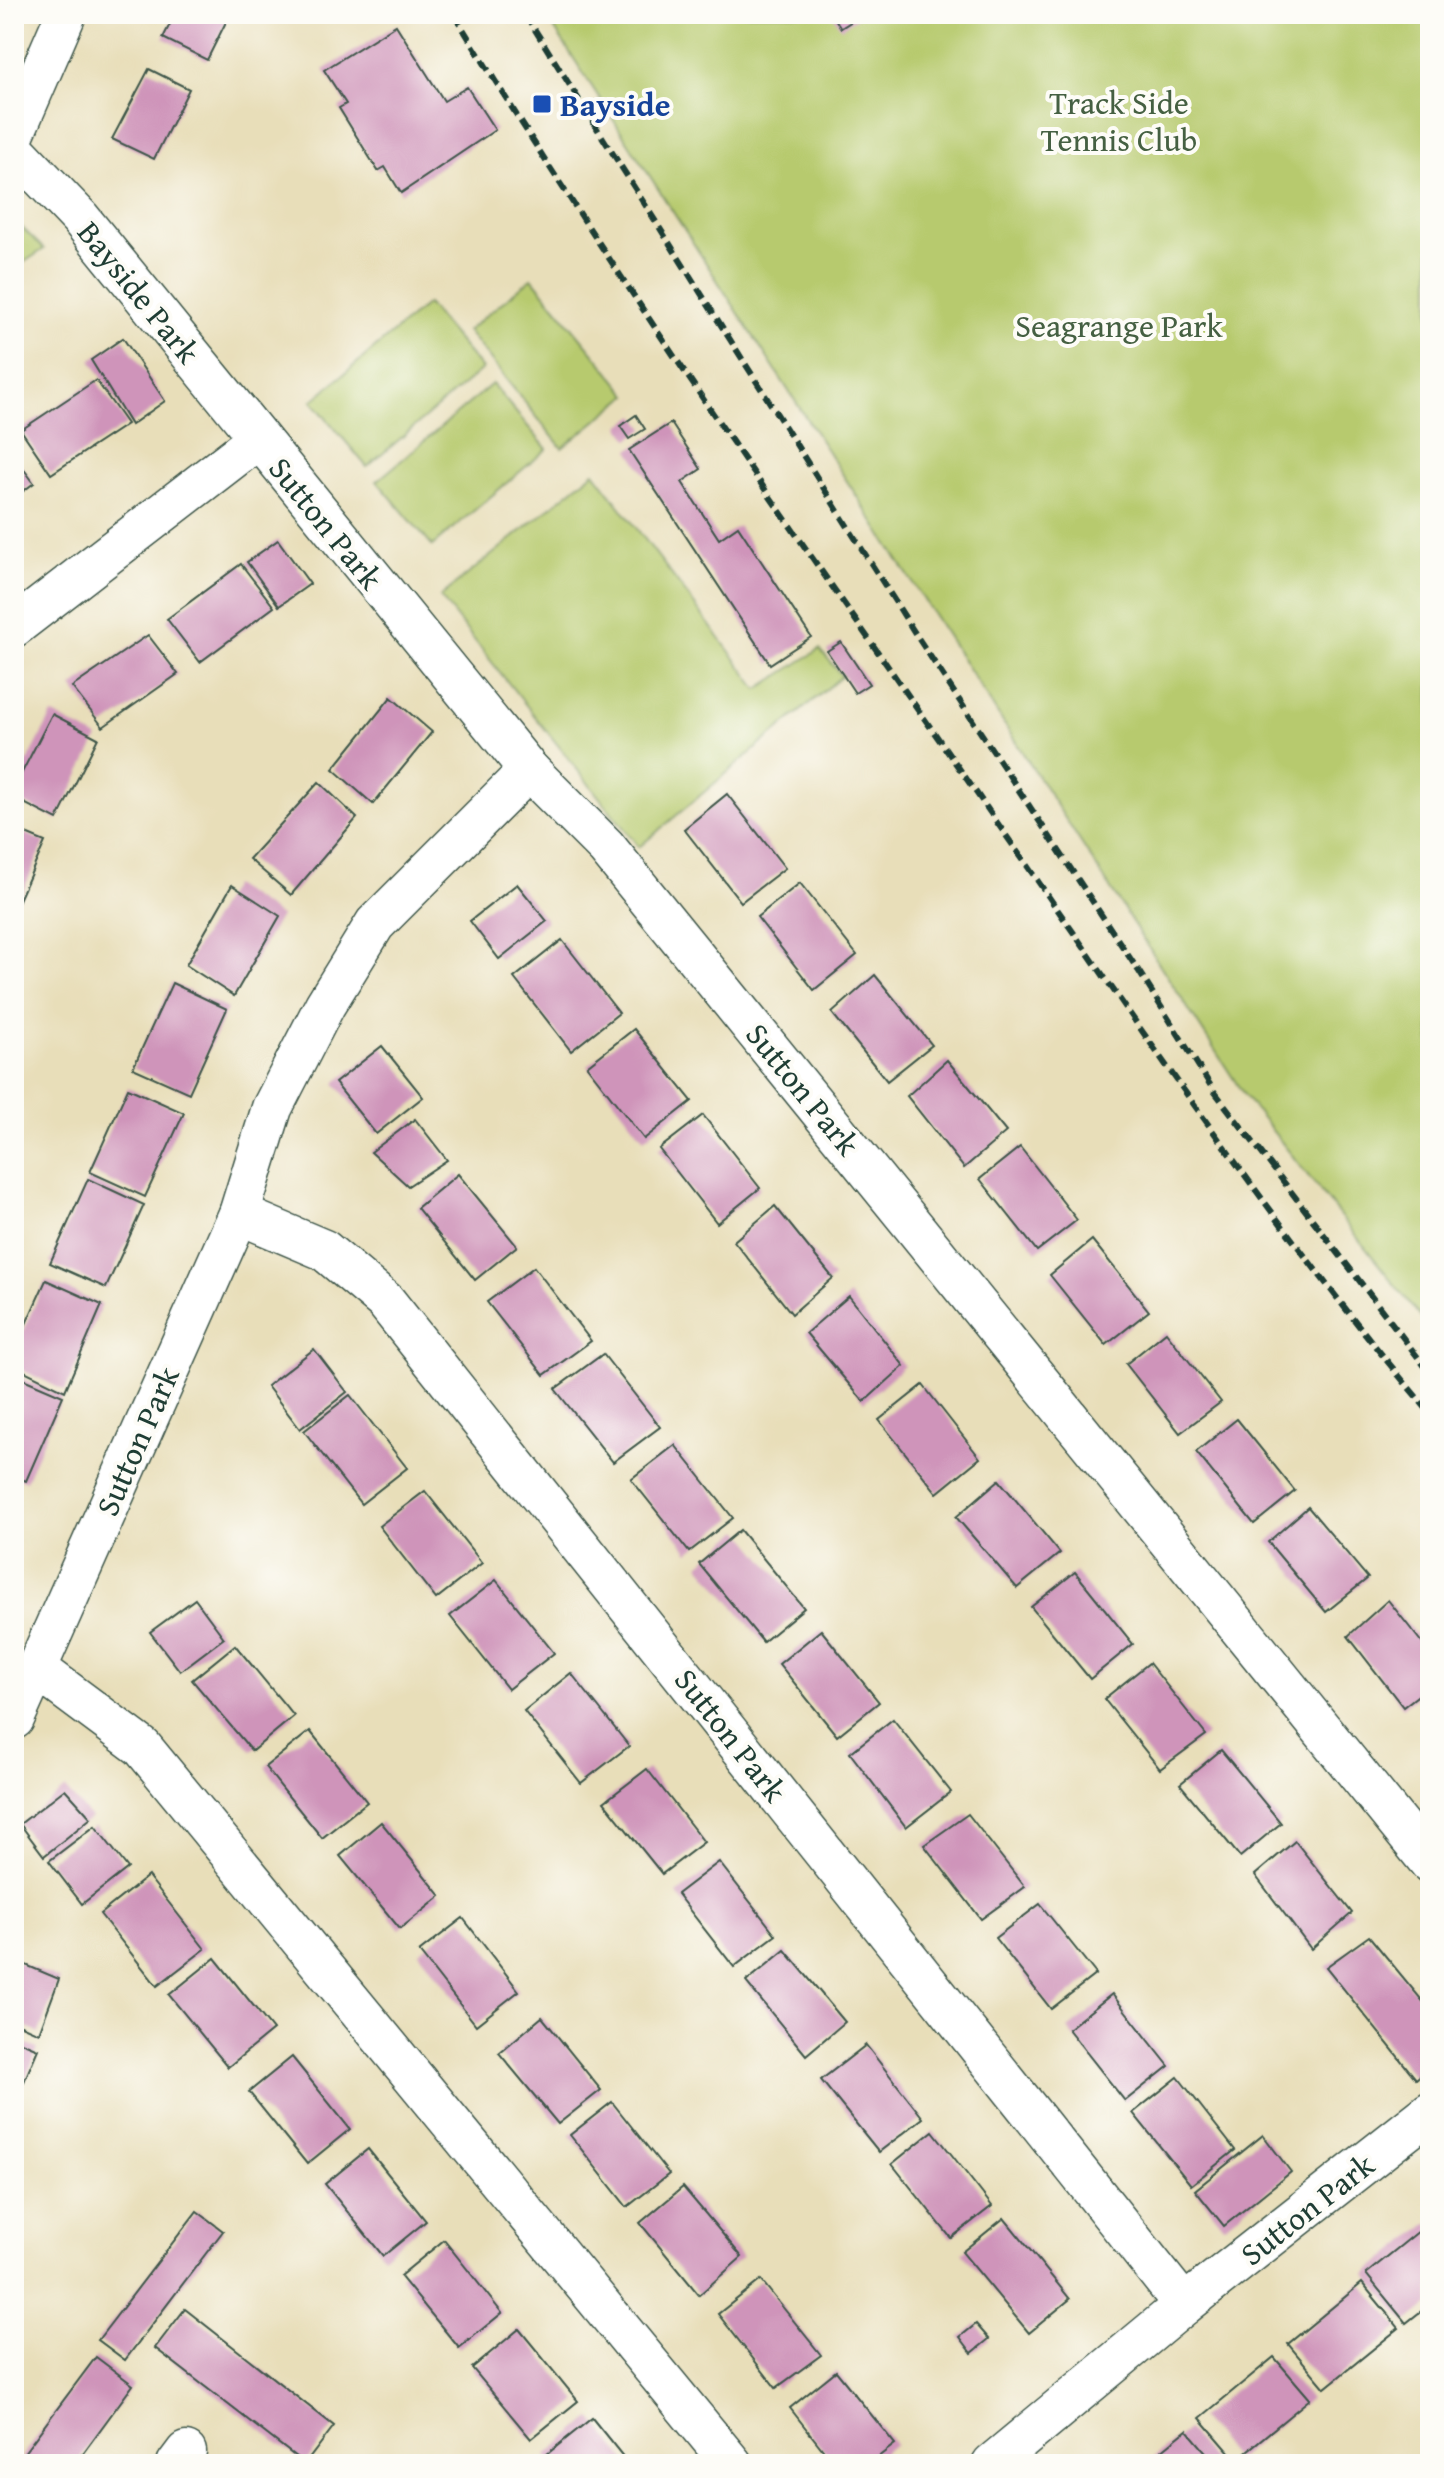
<svg xmlns="http://www.w3.org/2000/svg" width="1444" height="2478" font-family="'Gentium Book Plus',serif">
<style>
.green{fill:#b7ca6e;stroke:#6b8451;stroke-width:2}
.building{fill:#cf94ba}
.lines{fill:none;stroke-linecap:round;stroke-linejoin:round}
.minor-casing{stroke:#3d5548;stroke-width:43}
.minor{stroke:#fff;stroke-width:40}
.rail{stroke:#1f3d34;stroke-width:6;stroke-dasharray:12 6;stroke-linecap:butt}
.transit-dot{fill:#1a4fb4;stroke:#fdfcf7;stroke-width:3}
.labels{text-anchor:middle;dominant-baseline:central;stroke-width:8;stroke-linejoin:round;paint-order:stroke}
.park-label{font-size:32px;fill:#456042;stroke:#fdfcf7}
.transit-label{font-size:32px;font-weight:bold;fill:#164399;stroke:#fdfcf7;text-anchor:start}
.street-label{font-size:32px;fill:#1f3d34;stroke:#fdfcf7}
</style>
<rect width="100%" height="100%" fill="#fdfcf7"/>
<filter id="ink" filterUnits="userSpaceOnUse"><feTurbulence type="fractalNoise" baseFrequency=".0125" numOctaves="2"/><feDisplacementMap in="SourceGraphic" scale="16" xChannelSelector="R" yChannelSelector="G"/><feConvolveMatrix kernelMatrix="1 2 1 2 8 2 1 2 1" color-interpolation-filters="sRGB"/></filter>
<filter id="wash" filterUnits="userSpaceOnUse"><feTurbulence type="fractalNoise" baseFrequency=".006" numOctaves="4" result="noise"/><feDisplacementMap in="SourceGraphic" scale="32" xChannelSelector="R" yChannelSelector="G"/><feGaussianBlur stdDeviation="1.8" result="paint"/><feColorMatrix in="noise" values="0 0 0 0 0 0 0 0 0 0 0 0 0 0 0 0 0 1.4 0 .05"/><feComposite in="paint" operator="in"/></filter>
<g filter="url(#wash)">
<rect width="100%" height="100%" fill="#e8deb9"/>
<!-- green -->
<g class="green">
<path d="M545,14H1430V1329L1244,1095Z"/>
<path d="M14,220L44,249L14,269Z"/>
<path d="M532,278L628,395L562,448L467,331Z"/>
<path d="M427,304L482,369L367,467L312,401Z"/>
<path d="M492,384L547,449L432,546L377,481Z"/>
<path d="M594,472L758,689L820,649L842,676L639,847L440,597Z"/>
</g>
<g id="blocks">
<!-- building -->
<g class="building">
<path d="M175,14H230L207,60L163,38Z"/>
<path d="M832,14H863L841,28Z"/>
<path d="M396,25L444,101L467,87L495,130L401,193L385,167L378,171L339,108L346,104L324,70Z"/>
<path d="M149,69L189,89L154,159L112,139Z"/>
<path d="M123,338L165,401L131,425L91,360Z"/>
<path d="M96,380L127,424L51,474L21,430Z"/>
<path d="M636,415L645,429L629,439L620,426Z"/>
<path d="M671,423L701,469L682,482L719,539L738,526L811,637L770,664L629,450Z"/>
<path d="M14,456L34,483L14,498Z"/>
<path d="M278,540L310,584L279,606L247,562Z"/>
<path d="M241,564L274,607L200,662L167,619Z"/>
<path d="M148,635L178,674L103,727L72,687Z"/>
<path d="M841,642L869,684L855,693L827,651Z"/>
<path d="M391,697L432,732L373,804L333,769Z"/>
<path d="M52,714L98,738L57,820L14,798V788Z"/>
<path d="M319,782L357,818L291,895L249,859Z"/>
<path d="M727,794L785,868L741,902L684,829Z"/>
<path d="M14,829L45,842L14,911Z"/>
<path d="M800,883L857,955L814,990L757,917Z"/>
<path d="M517,884L547,921L499,959L470,921Z"/>
<path d="M232,885L280,916L234,996L186,965Z"/>
<path d="M562,940L619,1013L571,1051L514,978Z"/>
<path d="M875,975L932,1045L887,1081L832,1013Z"/>
<path d="M172,983L227,1009L189,1093L133,1068Z"/>
<path d="M634,1029L692,1101L644,1139L587,1066Z"/>
<path d="M382,1046L423,1097L376,1134L335,1083Z"/>
<path d="M947,1060L1006,1132L964,1168L907,1096Z"/>
<path d="M128,1088L184,1113L145,1197L90,1172Z"/>
<path d="M703,1115L760,1188L717,1223L659,1149Z"/>
<path d="M415,1119L447,1160L408,1186L371,1152Z"/>
<path d="M1020,1147L1077,1220L1037,1251L980,1179Z"/>
<path d="M458,1174L517,1246L475,1280L417,1208Z"/>
<path d="M88,1179L144,1205L106,1288L50,1263Z"/>
<path d="M775,1206L833,1278L792,1314L734,1241Z"/>
<path d="M1092,1240L1149,1311L1106,1345L1050,1275Z"/>
<path d="M534,1267L591,1341L544,1375L487,1302Z"/>
<path d="M46,1280L102,1305L65,1391L14,1366V1350Z"/>
<path d="M849,1296L904,1366L864,1402L806,1333Z"/>
<path d="M1166,1332L1221,1402L1180,1433L1126,1364Z"/>
<path d="M314,1349L347,1392L300,1429L267,1386Z"/>
<path d="M603,1354L660,1427L613,1462L555,1389Z"/>
<path d="M14,1375L63,1396L26,1481L14,1476Z"/>
<path d="M923,1385L980,1458L937,1493L879,1420Z"/>
<path d="M350,1395L407,1468L361,1504L304,1431Z"/>
<path d="M1237,1419L1295,1491L1254,1524L1196,1452Z"/>
<path d="M675,1445L733,1518L689,1552L631,1479Z"/>
<path d="M999,1480L1060,1553L1017,1588L956,1517Z"/>
<path d="M425,1491L482,1563L436,1599L379,1526Z"/>
<path d="M1308,1507L1368,1578L1326,1612L1268,1542Z"/>
<path d="M740,1530L804,1608L763,1642L699,1564Z"/>
<path d="M1075,1572L1133,1644L1090,1679L1031,1607Z"/>
<path d="M496,1580L554,1653L508,1689L450,1616Z"/>
<path d="M195,1599L224,1638L180,1671L150,1632Z"/>
<path d="M1388,1600L1430,1653V1686L1403,1707L1348,1636Z"/>
<path d="M821,1630L879,1702L837,1736L779,1664Z"/>
<path d="M235,1645L294,1716L252,1751L192,1680Z"/>
<path d="M1149,1663L1206,1735L1160,1769L1104,1699Z"/>
<path d="M571,1673L629,1746L581,1783L524,1711Z"/>
<path d="M893,1719L951,1792L906,1827L850,1753Z"/>
<path d="M310,1731L367,1802L322,1838L265,1767Z"/>
<path d="M1221,1750L1281,1823L1240,1857L1180,1784Z"/>
<path d="M647,1769L704,1842L662,1874L604,1802Z"/>
<path d="M65,1789L91,1818L44,1856L20,1824Z"/>
<path d="M968,1814L1025,1887L981,1919L924,1845Z"/>
<path d="M381,1822L441,1896L400,1929L340,1856Z"/>
<path d="M95,1826L128,1868L82,1904L49,1861Z"/>
<path d="M1295,1841L1352,1913L1311,1949L1255,1875Z"/>
<path d="M719,1862L776,1935L734,1967L677,1894Z"/>
<path d="M148,1876L205,1949L157,1986L100,1914Z"/>
<path d="M1040,1904L1096,1974L1051,2009L995,1938Z"/>
<path d="M463,1918L519,1991L476,2025L419,1952Z"/>
<path d="M1369,1936L1430,2010V2067L1416,2079L1326,1967Z"/>
<path d="M785,1950L845,2022L806,2055L746,1982Z"/>
<path d="M215,1958L273,2030L228,2067L169,1995Z"/>
<path d="M14,1960L59,1979L39,2033L14,2022Z"/>
<path d="M1112,1994L1169,2066L1125,2101L1068,2029Z"/>
<path d="M542,2017L601,2090L558,2124L499,2053Z"/>
<path d="M14,2039L38,2049L14,2105Z"/>
<path d="M866,2045L923,2118L879,2152L821,2080Z"/>
<path d="M292,2057L350,2129L307,2164L249,2092Z"/>
<path d="M1178,2077L1235,2150L1191,2185L1133,2113Z"/>
<path d="M612,2102L669,2174L627,2207L570,2135Z"/>
<path d="M933,2131L992,2206L951,2238L892,2164Z"/>
<path d="M1263,2135L1291,2172L1224,2226L1195,2190Z"/>
<path d="M368,2149L426,2221L383,2256L325,2184Z"/>
<path d="M683,2187L742,2257L699,2295L640,2223Z"/>
<path d="M197,2211L223,2231L125,2360L98,2340Z"/>
<path d="M1004,2218L1070,2299L1029,2333L962,2252Z"/>
<path d="M1430,2222V2304L1406,2323L1366,2274Z"/>
<path d="M444,2240L502,2313L459,2348L400,2276Z"/>
<path d="M761,2280L821,2355L776,2388L718,2314Z"/>
<path d="M1362,2283L1399,2328L1325,2388L1288,2344Z"/>
<path d="M185,2309L334,2426L305,2464L155,2348Z"/>
<path d="M976,2324L989,2339L972,2353L960,2337Z"/>
<path d="M519,2329L578,2401L531,2439L472,2368Z"/>
<path d="M96,2357L133,2385L75,2464H31L21,2457Z"/>
<path d="M1274,2357L1310,2399L1236,2460L1200,2418Z"/>
<path d="M836,2371L895,2444L869,2464H834L790,2408Z"/>
<path d="M592,2418L629,2464H553L546,2455Z"/>
<path d="M1187,2430L1216,2464H1146L1150,2460Z"/>
</g>
</g>
</g>
<g filter="url(#ink)">
<use href="#blocks" fill-opacity="0" stroke="#3d5548" stroke-width="2"/>
<g class="lines">
<!-- minor casing -->
<g class="minor-casing">
<g id="minor">
<path d="M14,134L66,14"/>
<path d="M14,149L80,218L529,770L606,847L1430,1863"/>
<path d="M14,627L258,439"/>
<path d="M239,1214L324,1250L386,1302L1184,2305"/>
<path d="M36,1668L142,1747L732,2464"/>
<path d="M14,1719L239,1214L272,1108L325,1005L375,924L529,770"/>
<path d="M177,2464L186,2452"/>
<path d="M992,2464L1184,2305L1430,2112"/>
</g>
</g>
<!-- minor -->
<use href="#minor" class="minor"/>
<!-- rail -->
<g class="rail">
<path d="M454,14C620,287 806,549 989,811C1131,1014 1270,1223 1430,1413"/>
<path d="M525,14L918,638L1138,970L1214,1091L1430,1373"/>
</g>
</g>
</g>
<!-- markers -->
<rect class="transit-dot" x="532" y="94" width="20" height="20" rx="4"/>
<g class="labels">
<!-- park labels -->
<g class="park-label">
<text x="1119" y="102">Track Side<tspan x="1119" dy="37">Tennis Club</tspan></text>
<text x="1119" y="325">Seagrange Park</text>
</g>
<!-- transit labels -->
<g class="transit-label">
<text x="560" y="104">Bayside</text>
</g>
<!-- street labels -->
<g class="street-label">
<text transform="translate(139 292) rotate(51)">Bayside Park</text>
<text transform="translate(326 523) rotate(51)">Sutton Park</text>
<text transform="translate(803 1089) rotate(51)">Sutton Park</text>
<text transform="translate(137 1441) rotate(-66)">Sutton Park</text>
<text transform="translate(731 1735) rotate(52)">Sutton Park</text>
<text transform="translate(1307 2209) rotate(-38)">Sutton Park</text>
</g>
</g>
<!-- margin -->
<rect width="1444" height="2478" fill="none" stroke="#fdfcf7" stroke-width="48"/>
</svg>
